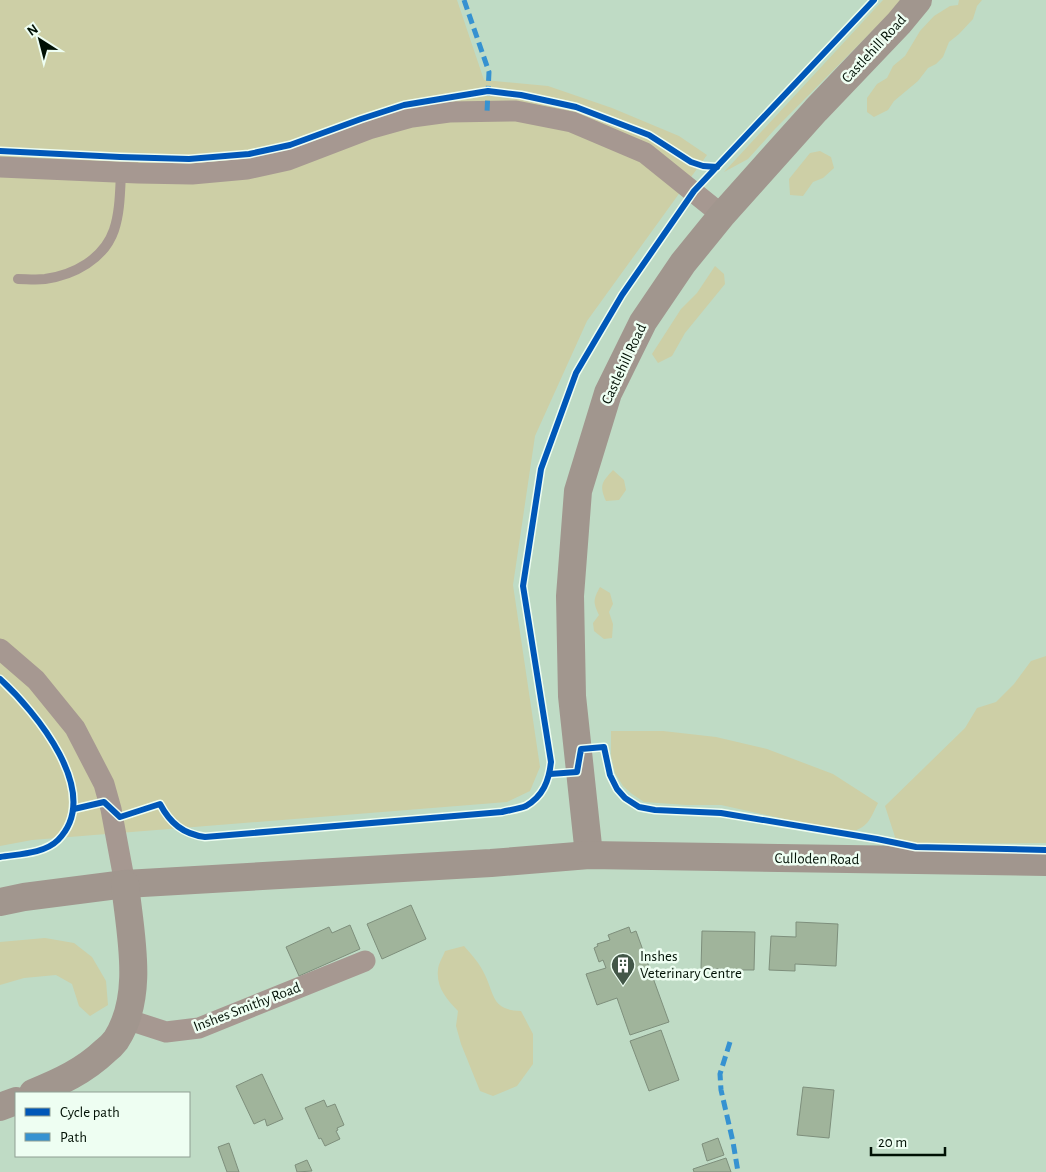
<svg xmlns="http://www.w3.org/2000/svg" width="1046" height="1172" font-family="'Alegreya Sans',sans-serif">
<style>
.green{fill:#cdcfa6}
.building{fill:#a0b49b;stroke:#7e8f7c}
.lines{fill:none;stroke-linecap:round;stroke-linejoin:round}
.lane{stroke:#a69891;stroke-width:10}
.street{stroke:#a69891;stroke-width:21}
.secondary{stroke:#a1968e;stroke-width:28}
.quiet{stroke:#3692d1;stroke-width:5;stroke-dasharray:10 5;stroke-linecap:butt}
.cycleway-casing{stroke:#eefef2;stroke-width:9}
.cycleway{stroke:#0057b8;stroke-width:6}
.labels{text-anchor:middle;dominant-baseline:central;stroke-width:5;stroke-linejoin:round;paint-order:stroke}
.street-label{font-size:15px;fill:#001004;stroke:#eefef2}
.poi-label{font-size:15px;fill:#001004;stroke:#eefef2;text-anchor:start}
</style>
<rect width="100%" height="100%" fill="#bfdbc5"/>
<!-- green -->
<g class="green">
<path d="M0,0H457L484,80L548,86L612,108L679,136L707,155L587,321L535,436L513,585L540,767L530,791L507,802L32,840L0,846Z"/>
<path d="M883,0H903L775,129L748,159L724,172Z"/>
<path d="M959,0H982L977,6L973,19L959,34L949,42L943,57L936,64L928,68L918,81L894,101L888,110L874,117L867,112V98L877,84L887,78L893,66L905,56L920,31L934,16L950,6L958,5Z"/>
<path d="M820,151L831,157L834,168L823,178L813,182L803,196L790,195L789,179L810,153Z"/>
<path d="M715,266L724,274L725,284L685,333L672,356L658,363L652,354L681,309L697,293Z"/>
<path d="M613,470L624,480L626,490L619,500L606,501C599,485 602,482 613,470Z"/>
<path d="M600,587L610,593L613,604L609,612L613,624L612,638L604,639L594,631L593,623L599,615C593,602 593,600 600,587Z"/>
<path d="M1046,656V843L911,844L896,840L885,806L965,728L977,708L996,702L1014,684L1031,661Z"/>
<path d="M611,731H663L716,737L767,749L833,774L878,803C869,821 869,827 848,833L721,805H686L644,802L632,794L623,786L615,773L611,756Z"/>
<path d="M45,938L74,943L92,957L106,981L108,1005L90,1016L79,1006L72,984L56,975L24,978L0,985V942Z"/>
<path d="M464,946C472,955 480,964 485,975C495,996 492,1010 521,1011L533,1034V1064L517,1086L493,1096L480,1091L461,1044L456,1026L458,1011C447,1000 436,987 438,970C438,964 443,957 445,951Z"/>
</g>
<!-- building -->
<g class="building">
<path d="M411,905L426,939L382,959L367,924Z"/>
<path d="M796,922L838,924L836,966L795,964V971L769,970L771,936L796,937Z"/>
<path d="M350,925L360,949L299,976L286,947L329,927L332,933Z"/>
<path d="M629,927L631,933L636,931L669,1022L630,1035L617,998L597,1005L586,974L606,968L603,960L599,962L594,948L598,946L597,944L610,940L608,935Z"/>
<path d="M702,931L755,932L754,970H735L734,978H724V969H701Z"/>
<path d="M661,1030L679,1080L649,1091L630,1041Z"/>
<path d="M262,1074L283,1119L267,1126L265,1119L254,1124L236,1086Z"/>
<path d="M803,1087L834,1090L829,1138L797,1135Z"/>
<path d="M324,1100L327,1107L335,1104L344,1125L337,1128L338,1130L336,1131L340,1139L325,1146L321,1138L319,1139L305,1108Z"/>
<path d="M718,1138L724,1155L707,1161L702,1144Z"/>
<path d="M229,1143L239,1172H227L218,1147Z"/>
<path d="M726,1158L731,1172H694L693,1169Z"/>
<path d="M307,1160L312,1171L297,1172L295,1165Z"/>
</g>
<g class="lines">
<!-- lane -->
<path class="lane" d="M18,279C26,279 36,280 45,279C74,275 104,259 114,230C120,212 120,192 121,173"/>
<!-- street -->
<g class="street">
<path d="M0,167L138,173L192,174L247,169L288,160L369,129L412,117L449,112L516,111L572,122L645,153L722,215"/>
<path d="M0,649L36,680L75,728L104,784L111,809L125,884"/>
<path d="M126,1019L166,1032L199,1028L365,961"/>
</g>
<!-- secondary -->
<g class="secondary">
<path d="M589,855L572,696L570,596L578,491L608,393L643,322L683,263L722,215L816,110L899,23L918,0"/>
<path d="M0,902L24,897L125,884L491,863L589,855L1046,862"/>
<path d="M33,1093C60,1082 84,1071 105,1051C109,1048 113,1044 116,1040C145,995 130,934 125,884"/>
<path d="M0,1107L16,1101"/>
</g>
<!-- quiet -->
<g class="quiet">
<path d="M464,0L489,72L487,112"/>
<path d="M730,1042L720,1074L721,1090L733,1142L738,1172"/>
</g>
<!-- cycleway casing -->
<g class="cycleway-casing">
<g id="cycleway">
<path d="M0,151L120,157L189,159L249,154L290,145L361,119L404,105L488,91L521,95L576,107L649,135L691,162L703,166L717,167"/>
<path d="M0,679C35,711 104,793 58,840C44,854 18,854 0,857"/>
<path d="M550,774L577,772L581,749L604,747L610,775L617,789L625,798L639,807L655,810L721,813L877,839L916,847L1046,850"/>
<path d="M74,809L104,802L120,817L160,804C170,823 183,834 205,837L502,812C509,810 519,809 526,806C543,796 549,781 551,762L523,586L541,469L576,373L622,295L694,191L874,0"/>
</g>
</g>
<!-- cycleway -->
<use href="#cycleway" class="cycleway"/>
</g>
<!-- icons -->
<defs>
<g id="building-pin" transform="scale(1.25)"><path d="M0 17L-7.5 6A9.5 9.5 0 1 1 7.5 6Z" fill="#435748" stroke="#eefef2"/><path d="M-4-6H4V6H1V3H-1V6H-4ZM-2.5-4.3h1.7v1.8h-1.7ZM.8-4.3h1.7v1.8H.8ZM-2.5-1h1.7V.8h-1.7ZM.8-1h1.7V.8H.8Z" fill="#fff"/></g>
</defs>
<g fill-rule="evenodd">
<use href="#building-pin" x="623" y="965"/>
</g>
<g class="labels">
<!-- street labels -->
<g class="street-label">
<text transform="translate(874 49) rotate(-47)">Castlehill Road</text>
<text transform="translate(624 364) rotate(-65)">Castlehill Road</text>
<text transform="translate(817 859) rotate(1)">Culloden Road</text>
<text transform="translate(247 1007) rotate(-21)">Inshes Smithy Road</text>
</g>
<!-- poi labels -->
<g class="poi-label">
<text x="640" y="956">Inshes<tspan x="640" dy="17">Veterinary Centre</tspan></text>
</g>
</g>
<!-- legend -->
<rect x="15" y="1092" width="175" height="65" fill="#eefef2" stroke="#8f9f93"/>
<rect x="25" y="1108" width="25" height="8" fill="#0057b8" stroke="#8f9f93"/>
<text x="60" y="1117" font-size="15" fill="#001004">Cycle path</text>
<rect x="25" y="1133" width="25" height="8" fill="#3692d1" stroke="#8f9f93"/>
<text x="60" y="1142" font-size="15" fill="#001004">Path</text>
<!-- north arrow -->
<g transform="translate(40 40) rotate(324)" stroke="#eefef2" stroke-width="4" paint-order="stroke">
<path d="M0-4L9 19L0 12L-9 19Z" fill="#001004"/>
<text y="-8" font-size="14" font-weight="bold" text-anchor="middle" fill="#001004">N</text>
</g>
<!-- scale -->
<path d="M871 1147v8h74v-8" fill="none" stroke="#001004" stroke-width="2.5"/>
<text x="878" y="1147" font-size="15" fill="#001004" stroke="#eefef2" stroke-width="4" paint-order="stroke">20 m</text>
</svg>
